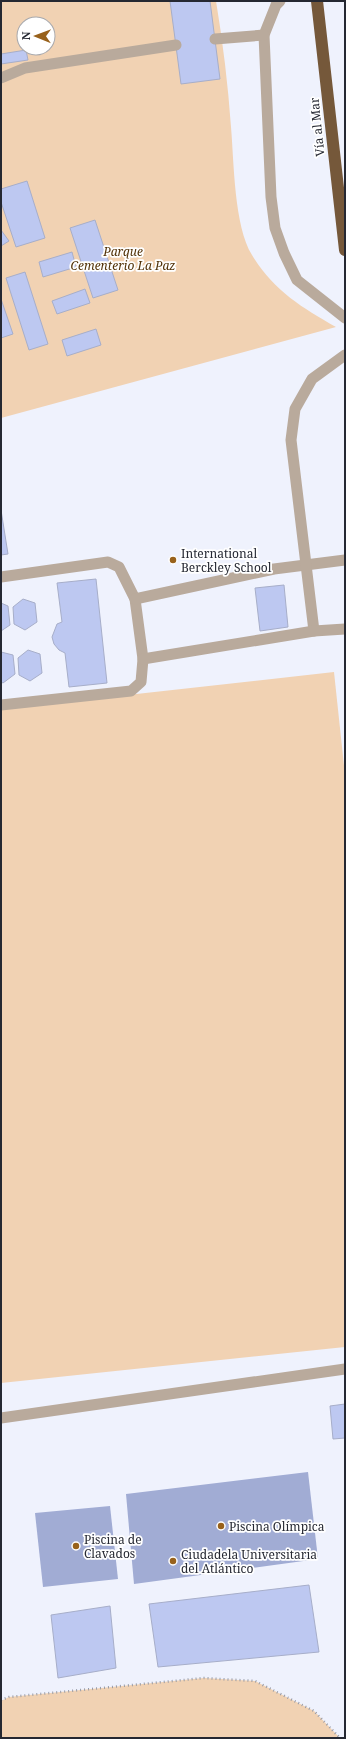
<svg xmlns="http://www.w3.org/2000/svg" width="346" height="1739" font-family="'Noto Serif',serif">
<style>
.green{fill:#f1d2b3;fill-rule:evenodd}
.water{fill:#a1acd4}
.building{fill:#bdc8f1;stroke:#a7aec9}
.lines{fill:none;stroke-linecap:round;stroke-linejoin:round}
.path{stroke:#989ba6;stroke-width:2.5;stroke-dasharray:1 3;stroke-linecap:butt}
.lane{stroke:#b9aa9c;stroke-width:11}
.highway{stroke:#75583a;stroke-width:12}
.poi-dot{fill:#98611b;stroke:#fff;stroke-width:1.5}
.labels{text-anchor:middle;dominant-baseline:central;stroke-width:3.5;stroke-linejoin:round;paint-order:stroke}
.street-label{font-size:12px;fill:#252832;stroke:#fff}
.park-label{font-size:12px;font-style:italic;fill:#513107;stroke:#fff}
.poi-label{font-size:12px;fill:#252832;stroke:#fff;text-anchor:start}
</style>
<rect width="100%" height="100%" fill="#eff2fd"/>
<!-- green -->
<g class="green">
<path d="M1,1H216C223,43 228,85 231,127C234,162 234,226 252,255C273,290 301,307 336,327L1,418ZM24,24H48V48H24Z"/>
<path d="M334,672L345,775V1347L1,1383V709Z"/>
<path d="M204,1678L255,1681L314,1711L340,1738H1V1701L9,1697Z"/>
</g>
<!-- water -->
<g class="water">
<path d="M308,1472L318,1559L134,1584L126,1494Z"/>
<path d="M110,1506L118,1579L43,1587L35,1513Z"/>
</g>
<!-- building -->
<g class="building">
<path d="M170,1H210L220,79L181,84Z"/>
<path d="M26,50L28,60L1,64V54Z"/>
<path d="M27,181L45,238L16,247L1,202V189Z"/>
<path d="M95,220L118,290L93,298L70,228Z"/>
<path d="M1,230L9,241L1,246Z"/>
<path d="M72,252L76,267L43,277L39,262Z"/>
<path d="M25,272L48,344L29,350L6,278Z"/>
<path d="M85,289L90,303L57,314L52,301Z"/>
<path d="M1,299L13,334L1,338Z"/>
<path d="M96,329L101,345L67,356L62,340Z"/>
<path d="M1,510L8,554L1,555Z"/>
<path d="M96,579L107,683L69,687L65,653L59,650L54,644L52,637L57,624L62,622L57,583Z"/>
<path d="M284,585L288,627L260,631L255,588Z"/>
<path d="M23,599L35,603L37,622L25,630L14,624L13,607Z"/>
<path d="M1,603L8,606L10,625L1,631Z"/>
<path d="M28,650L40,654L42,673L30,681L19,675L18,658Z"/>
<path d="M1,652L13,655L15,674L3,683L1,682Z"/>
<path d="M345,1404V1438L333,1439L330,1406Z"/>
<path d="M309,1585L319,1652L158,1667L149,1604Z"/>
<path d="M110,1606L116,1668L58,1678L51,1615Z"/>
</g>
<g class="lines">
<!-- path -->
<path class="path" d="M1,1700L9,1697L204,1678L255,1681L314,1711L340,1738"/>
<!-- lane -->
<g class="lane">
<path d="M280,1L276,5L264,35L271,197L275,228L284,253L297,280L345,318"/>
<path d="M215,39L264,35"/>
<path d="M1,78L25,68L176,45"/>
<path d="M1,577L108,562L119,567L135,599L143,659L141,682L131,691L1,705"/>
<path d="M135,599L274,569L345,560"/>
<path d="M314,631L291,440L295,409L312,379L345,355"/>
<path d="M143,659L314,631L345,629"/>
<path d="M1,1418L345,1369"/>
</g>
<!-- highway -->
<path class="highway" d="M317,1L345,250"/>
</g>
<!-- markers -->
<g class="poi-dot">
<circle cx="173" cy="560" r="4"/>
<circle cx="221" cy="1526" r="4"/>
<circle cx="76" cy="1546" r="4"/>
<circle cx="173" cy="1561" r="4"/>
</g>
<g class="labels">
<!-- street labels -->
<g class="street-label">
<text transform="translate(317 127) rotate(-96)">Vía al Mar</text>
</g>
<!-- park labels -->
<g class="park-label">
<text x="123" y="251">Parque<tspan x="123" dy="14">Cementerio La Paz</tspan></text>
</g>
<!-- poi labels -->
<g class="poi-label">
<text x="181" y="553">International<tspan x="181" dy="14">Berckley School</tspan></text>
<text x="229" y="1526">Piscina Olímpica</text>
<text x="84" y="1539">Piscina de<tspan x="84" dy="14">Clavados</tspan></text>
<text x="181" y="1554">Ciudadela Universitaria<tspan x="181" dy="14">del Atlántico</tspan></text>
</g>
</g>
<!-- border -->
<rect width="346" height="1739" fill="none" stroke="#252832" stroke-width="4"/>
<!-- north arrow -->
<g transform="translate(36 36) rotate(271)"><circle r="19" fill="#ffffff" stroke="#a8a9ad"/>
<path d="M0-3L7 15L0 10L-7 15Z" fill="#98611b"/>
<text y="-6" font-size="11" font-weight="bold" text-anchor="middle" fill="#252832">N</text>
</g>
</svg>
